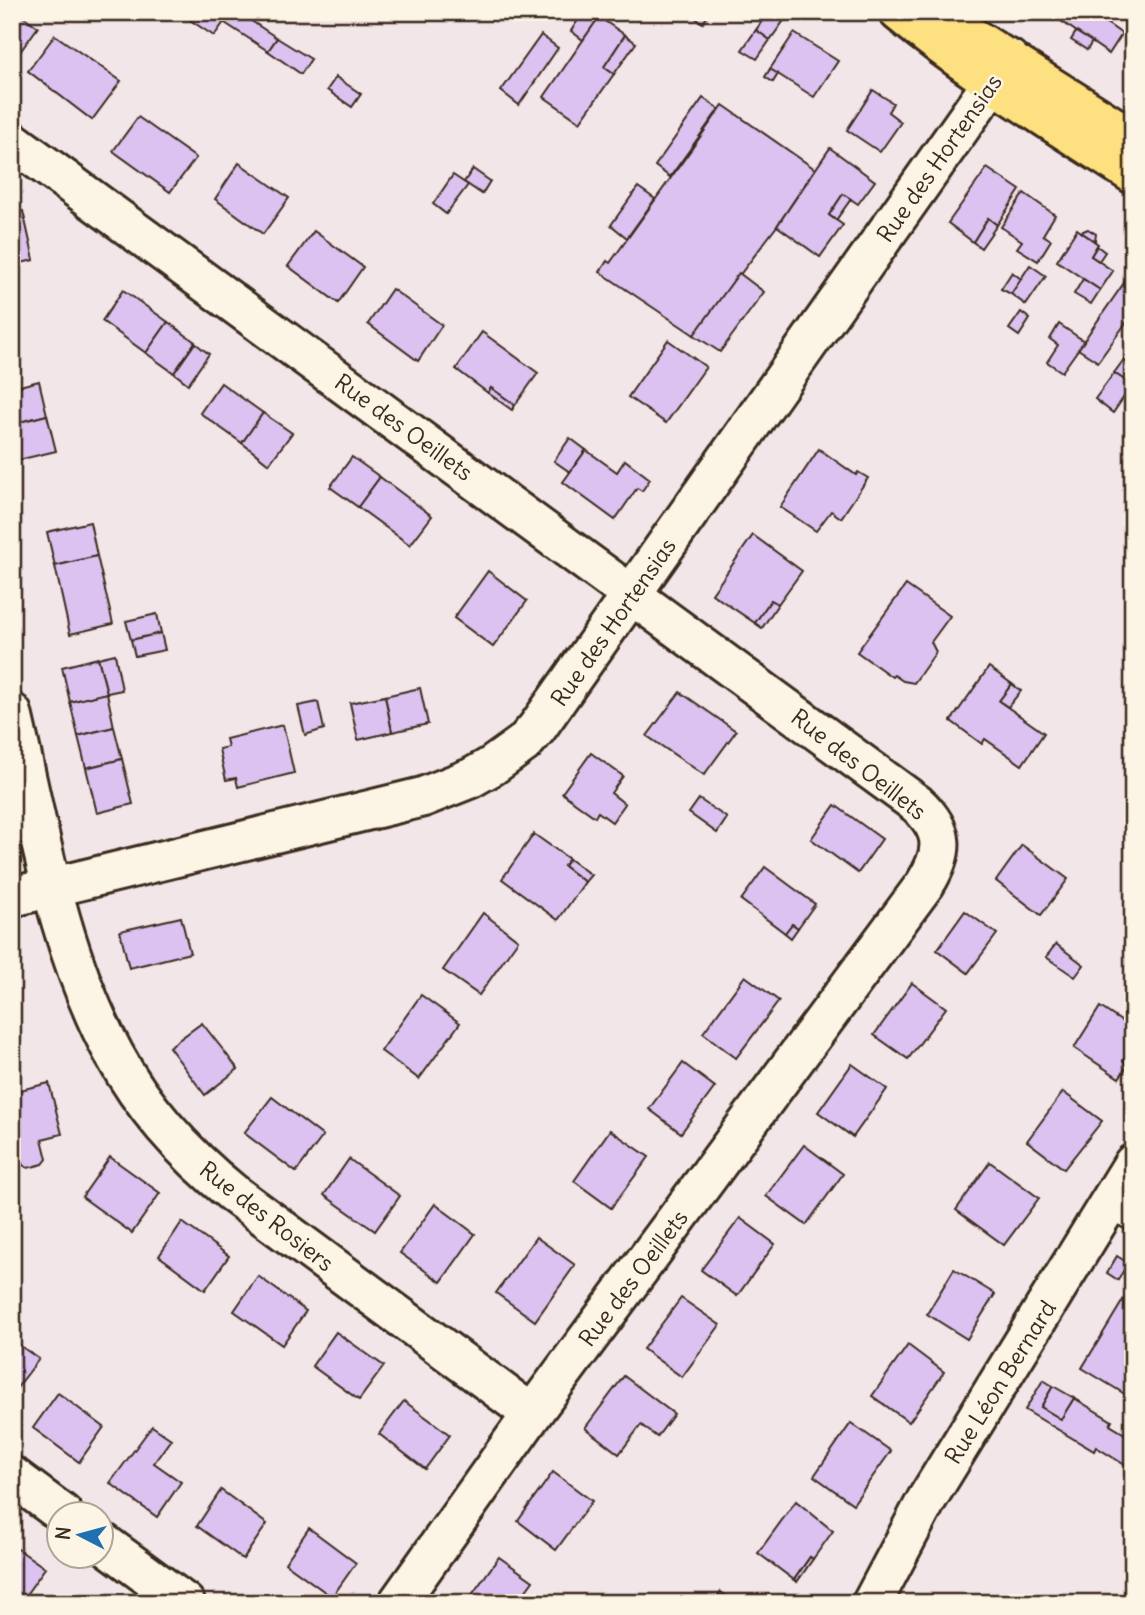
<svg xmlns="http://www.w3.org/2000/svg" width="1145" height="1615" font-family="Delius,sans-serif">
<style>
.building{fill:#dcc2f1;stroke:#3b2a1e;stroke-width:2}
.lines{fill:none;stroke-linecap:round;stroke-linejoin:round}
.lane-casing{stroke:#3b2a1e;stroke-width:26}
.street-casing{stroke:#3b2a1e;stroke-width:44}
.primary-casing{stroke:#3b2a1e;stroke-width:44}
.lane{stroke:#fcf5e5;stroke-width:21}
.street{stroke:#fcf5e5;stroke-width:38}
.primary{stroke:#fde080;stroke-width:38}
.labels{text-anchor:middle;dominant-baseline:central;stroke-width:5;stroke-linejoin:round;paint-order:stroke}
.street-label{font-size:23px;fill:#3b2a1e;stroke:#fcf5e5}
</style>
<rect width="100%" height="100%" fill="#f2e6e9"/>
<filter id="ink" filterUnits="userSpaceOnUse"><feTurbulence type="fractalNoise" baseFrequency=".0143" numOctaves="2"/><feDisplacementMap in="SourceGraphic" scale="14" xChannelSelector="R" yChannelSelector="G"/><feConvolveMatrix kernelMatrix="1 2 1 2 8 2 1 2 1" color-interpolation-filters="sRGB"/></filter>
<g filter="url(#ink)">
<!-- building -->
<g class="building">
<path d="M12,12H17L38,27L12,63Z"/>
<path d="M196,12H208L224,22L214,36L190,20Z"/>
<path d="M208,12H238L277,38L268,51Z"/>
<path d="M583,12L597,21L583,40L571,31Z"/>
<path d="M687,12H710L703,23Z"/>
<path d="M768,12H790L770,40L756,30Z"/>
<path d="M1047,12H1068L1061,21Z"/>
<path d="M1068,12H1091L1122,34L1109,54L1061,21Z"/>
<path d="M1091,12H1113L1106,23Z"/>
<path d="M599,17L625,35L604,67L614,74L580,122L544,97Z"/>
<path d="M756,30L770,40L757,59L742,50Z"/>
<path d="M1076,32L1092,42L1087,50L1071,40Z"/>
<path d="M794,33L838,61L814,97L770,69Z"/>
<path d="M55,35L121,81L92,120L28,71Z"/>
<path d="M541,35L558,48L519,105L501,91Z"/>
<path d="M625,35L636,43L614,74L604,67Z"/>
<path d="M277,38L311,59L301,74L268,51Z"/>
<path d="M770,69L778,74L773,82L765,77Z"/>
<path d="M336,77L361,94L352,107L327,90Z"/>
<path d="M873,90L893,103L888,112L901,122L880,152L847,130Z"/>
<path d="M703,98L719,109L670,177L655,166Z"/>
<path d="M723,105L815,169L777,226L694,335L600,272L607,261L610,263Z"/>
<path d="M138,117L196,158L170,192L113,151Z"/>
<path d="M830,148L875,181L858,204L843,194L829,215L843,225L820,257L777,226Z"/>
<path d="M239,163L289,198L263,234L215,199Z"/>
<path d="M987,168L1020,190L997,225L988,218L973,242L948,223Z"/>
<path d="M473,169L490,181L482,194L464,182Z"/>
<path d="M453,175L468,185L446,214L433,204Z"/>
<path d="M638,187L655,199L627,238L611,225Z"/>
<path d="M1024,193L1055,215L1043,235L1051,240L1038,261L1017,248L1022,241L1001,227Z"/>
<path d="M843,194L851,199L836,220L829,215Z"/>
<path d="M23,211L34,260L12,265V214Z"/>
<path d="M988,218L997,225L981,248L973,242Z"/>
<path d="M1077,229L1098,244L1091,256L1113,271L1100,290L1057,261Z"/>
<path d="M1088,229L1096,234L1095,241L1081,232Z"/>
<path d="M314,231L363,267L338,303L288,266Z"/>
<path d="M1097,246L1105,252L1099,261L1091,256Z"/>
<path d="M1030,265L1046,276L1026,305L1011,294Z"/>
<path d="M1133,270V313L1098,362L1078,349Z"/>
<path d="M1012,272L1021,279L1011,294L1001,289Z"/>
<path d="M739,273L764,292L720,352L694,335Z"/>
<path d="M1083,279L1100,290L1091,304L1074,294Z"/>
<path d="M392,289L442,325L418,361L368,324Z"/>
<path d="M123,290L168,322L146,353L102,321Z"/>
<path d="M1021,312L1030,319L1019,336L1009,329Z"/>
<path d="M168,322L195,342L174,373L146,353Z"/>
<path d="M1059,324L1084,341L1062,372L1047,362L1058,345L1050,339Z"/>
<path d="M482,332L538,373L515,405L491,388L488,393L456,369Z"/>
<path d="M668,340L706,367L666,423L628,397Z"/>
<path d="M195,343L209,354L188,384L174,373Z"/>
<path d="M1133,347V386L1114,373Z"/>
<path d="M1114,373L1132,385L1113,413L1095,399Z"/>
<path d="M39,381L47,415L12,424V388Z"/>
<path d="M221,383L263,413L242,443L200,413Z"/>
<path d="M491,388L515,405L512,410L488,393Z"/>
<path d="M263,413L292,433L269,464L242,443Z"/>
<path d="M47,415L56,451L14,461L12,424Z"/>
<path d="M570,438L586,450L570,472L554,461Z"/>
<path d="M819,449L856,475L858,472L868,478L841,518L831,511L816,531L780,507Z"/>
<path d="M586,450L617,472L625,460L650,479L642,491L637,488L615,520L563,482Z"/>
<path d="M352,457L380,477L358,507L330,487Z"/>
<path d="M380,477L432,516L410,545L358,507Z"/>
<path d="M90,522L97,556L55,566L47,532Z"/>
<path d="M753,535L802,571L778,604L771,600L755,623L712,594Z"/>
<path d="M97,556L113,624L70,634L55,566Z"/>
<path d="M488,571L527,601L493,647L454,618Z"/>
<path d="M906,585L950,616L931,642L936,652L914,683L903,681L894,675L892,677L857,652Z"/>
<path d="M771,600L778,604L762,628L755,623Z"/>
<path d="M157,614L161,633L131,640L126,621Z"/>
<path d="M161,633L165,650L135,656L131,640Z"/>
<path d="M115,654L122,690L107,693L98,658Z"/>
<path d="M98,658L107,693L70,702L62,667Z"/>
<path d="M989,667L1012,684L999,701L1044,733L1022,765L985,739L982,744L951,721Z"/>
<path d="M1012,684L1021,691L1008,707L999,701Z"/>
<path d="M420,688L428,724L392,732L385,696Z"/>
<path d="M680,692L736,731L704,775L647,736Z"/>
<path d="M107,693L114,727L78,736L70,702Z"/>
<path d="M385,696L392,732L358,740L350,703Z"/>
<path d="M318,702L324,729L305,735L298,706Z"/>
<path d="M283,725L294,773L238,787L236,778L226,780L219,749L228,747L226,739Z"/>
<path d="M114,727L122,759L86,768L78,736Z"/>
<path d="M591,753L623,776L611,793L625,804L612,822L598,812L595,817L562,793Z"/>
<path d="M122,759L133,804L97,813L86,768Z"/>
<path d="M699,799L727,818L717,833L689,813Z"/>
<path d="M835,805L882,839L858,873L811,839Z"/>
<path d="M534,834L569,859L564,866L585,882L558,920L502,879Z"/>
<path d="M1022,845L1068,879L1041,915L996,881Z"/>
<path d="M569,859L591,875L585,882L564,866Z"/>
<path d="M765,867L815,904L798,928L792,924L785,933L741,900Z"/>
<path d="M965,911L997,934L968,973L937,950Z"/>
<path d="M483,913L518,940L479,995L443,970Z"/>
<path d="M181,917L190,953L129,968L120,931Z"/>
<path d="M792,924L798,928L791,938L785,933Z"/>
<path d="M1056,944L1084,965L1075,977L1046,957Z"/>
<path d="M745,976L779,1001L736,1058L703,1033Z"/>
<path d="M912,983L946,1008L908,1059L874,1035Z"/>
<path d="M421,995L460,1023L419,1079L381,1051Z"/>
<path d="M1100,1007L1133,1029V1048L1123,1061L1128,1065L1119,1078L1074,1048Z"/>
<path d="M202,1023L238,1069L205,1095L169,1047Z"/>
<path d="M1133,1048V1058L1128,1065L1123,1061Z"/>
<path d="M683,1063L715,1087L681,1133L649,1109Z"/>
<path d="M852,1064L887,1089L853,1137L818,1112Z"/>
<path d="M49,1083L62,1134L42,1139L47,1159L43,1164L28,1168L23,1165L12,1123V1092Z"/>
<path d="M1063,1092L1102,1121L1064,1169L1027,1141Z"/>
<path d="M272,1097L323,1136L296,1172L244,1133Z"/>
<path d="M610,1130L649,1157L611,1208L574,1181Z"/>
<path d="M804,1145L843,1174L806,1225L766,1196Z"/>
<path d="M110,1157L160,1193L132,1233L82,1197Z"/>
<path d="M349,1159L400,1196L375,1231L324,1195Z"/>
<path d="M990,1162L1039,1198L1004,1245L956,1210Z"/>
<path d="M435,1204L475,1234L441,1282L400,1253Z"/>
<path d="M740,1218L775,1244L737,1296L701,1270Z"/>
<path d="M182,1222L229,1256L205,1290L159,1256Z"/>
<path d="M536,1237L575,1265L535,1321L496,1293Z"/>
<path d="M1117,1256L1128,1263L1118,1280L1107,1273Z"/>
<path d="M954,1269L995,1294L967,1339L927,1314Z"/>
<path d="M258,1276L306,1311L282,1345L234,1311Z"/>
<path d="M1131,1287L1133,1288V1399L1082,1368Z"/>
<path d="M681,1298L720,1325L682,1377L643,1349Z"/>
<path d="M336,1332L384,1366L359,1400L312,1366Z"/>
<path d="M12,1340L39,1359L13,1393H12Z"/>
<path d="M908,1345L944,1372L909,1422L872,1396Z"/>
<path d="M624,1376L674,1414L657,1437L641,1425L619,1454L585,1428Z"/>
<path d="M1043,1380L1053,1386L1041,1407L1061,1419L1074,1398L1112,1421L1110,1425L1133,1439V1470L1096,1447L1094,1451L1025,1410Z"/>
<path d="M1053,1386L1074,1398L1061,1419L1041,1407Z"/>
<path d="M58,1393L104,1427L79,1462L33,1428Z"/>
<path d="M404,1401L450,1435L425,1469L379,1434Z"/>
<path d="M851,1423L891,1451L853,1504L814,1476Z"/>
<path d="M152,1426L171,1439L154,1463L181,1482L157,1517L110,1483Z"/>
<path d="M553,1472L592,1501L556,1550L518,1521Z"/>
<path d="M221,1490L267,1524L243,1559L197,1526Z"/>
<path d="M796,1501L833,1531L813,1559L810,1557L794,1580L758,1553Z"/>
<path d="M309,1528L356,1563L332,1597L285,1563Z"/>
<path d="M12,1545L45,1568L20,1603L12,1598Z"/>
<path d="M499,1557L533,1581L517,1603H466Z"/>
<path d="M810,1557L813,1559L797,1582L794,1580Z"/>
<path d="M721,1592L736,1603H713Z"/>
</g>
<g class="lines">
<!-- lane casing -->
<g class="lane-casing">
<path id="lane" d="M1108,1207L1133,1220"/>
</g>
<!-- street casing -->
<g class="street-casing">
<g id="street">
<path d="M12,141L917,804C946,831 945,852 925,884L532,1414L398,1603"/>
<path d="M12,713C39,828 57,949 114,1054C143,1108 187,1156 234,1194L532,1414"/>
<path d="M12,897L423,797L471,778L492,766L524,743L537,728L1009,59"/>
<path d="M12,1476L63,1514"/>
<path d="M102,1542L185,1603"/>
<path d="M872,1603L927,1499L1133,1164"/>
</g>
</g>
<!-- primary casing -->
<g class="primary-casing">
<g id="primary">
<path d="M899,12C972,73 1053,122 1133,174"/>
<path d="M934,13L1133,139"/>
</g>
</g>
<!-- lane -->
<use href="#lane" class="lane"/>
<!-- street -->
<use href="#street" class="street"/>
<!-- primary -->
<use href="#primary" class="primary"/>
</g>
</g>
<g class="labels">
<!-- street labels -->
<g class="street-label">
<text transform="translate(939 158) rotate(-55)">Rue des Hortensias</text>
<text transform="translate(404 427) rotate(36)">Rue des Oeillets</text>
<text transform="translate(613 622) rotate(-55)">Rue des Hortensias</text>
<text transform="translate(859 764) rotate(38)">Rue des Oeillets</text>
<text transform="translate(267 1216) rotate(38)">Rue des Rosiers</text>
<text transform="translate(633 1278) rotate(-53)">Rue des Oeillets</text>
<text transform="translate(1000 1382) rotate(-58)">Rue Léon Bernard</text>
</g>
</g>
<!-- margin -->
<rect width="1145" height="1615" fill="none" stroke="#fcf5e5" stroke-width="42"/>
<rect x="21" y="21" width="1103" height="1573" fill="none" stroke="#3b2a1e" stroke-width="2.5" filter="url(#ink)"/>
<!-- north arrow -->
<g transform="translate(80 1535) rotate(276)"><circle r="33" fill="#fcf5e5" stroke="#afa495" stroke-width="2"/>
<path d="M0-5L12 26L0 18L-12 26Z" fill="#1f6fb2"/>
<text y="-10" font-size="19" font-weight="bold" text-anchor="middle" fill="#3b2a1e">N</text>
</g>
</svg>
